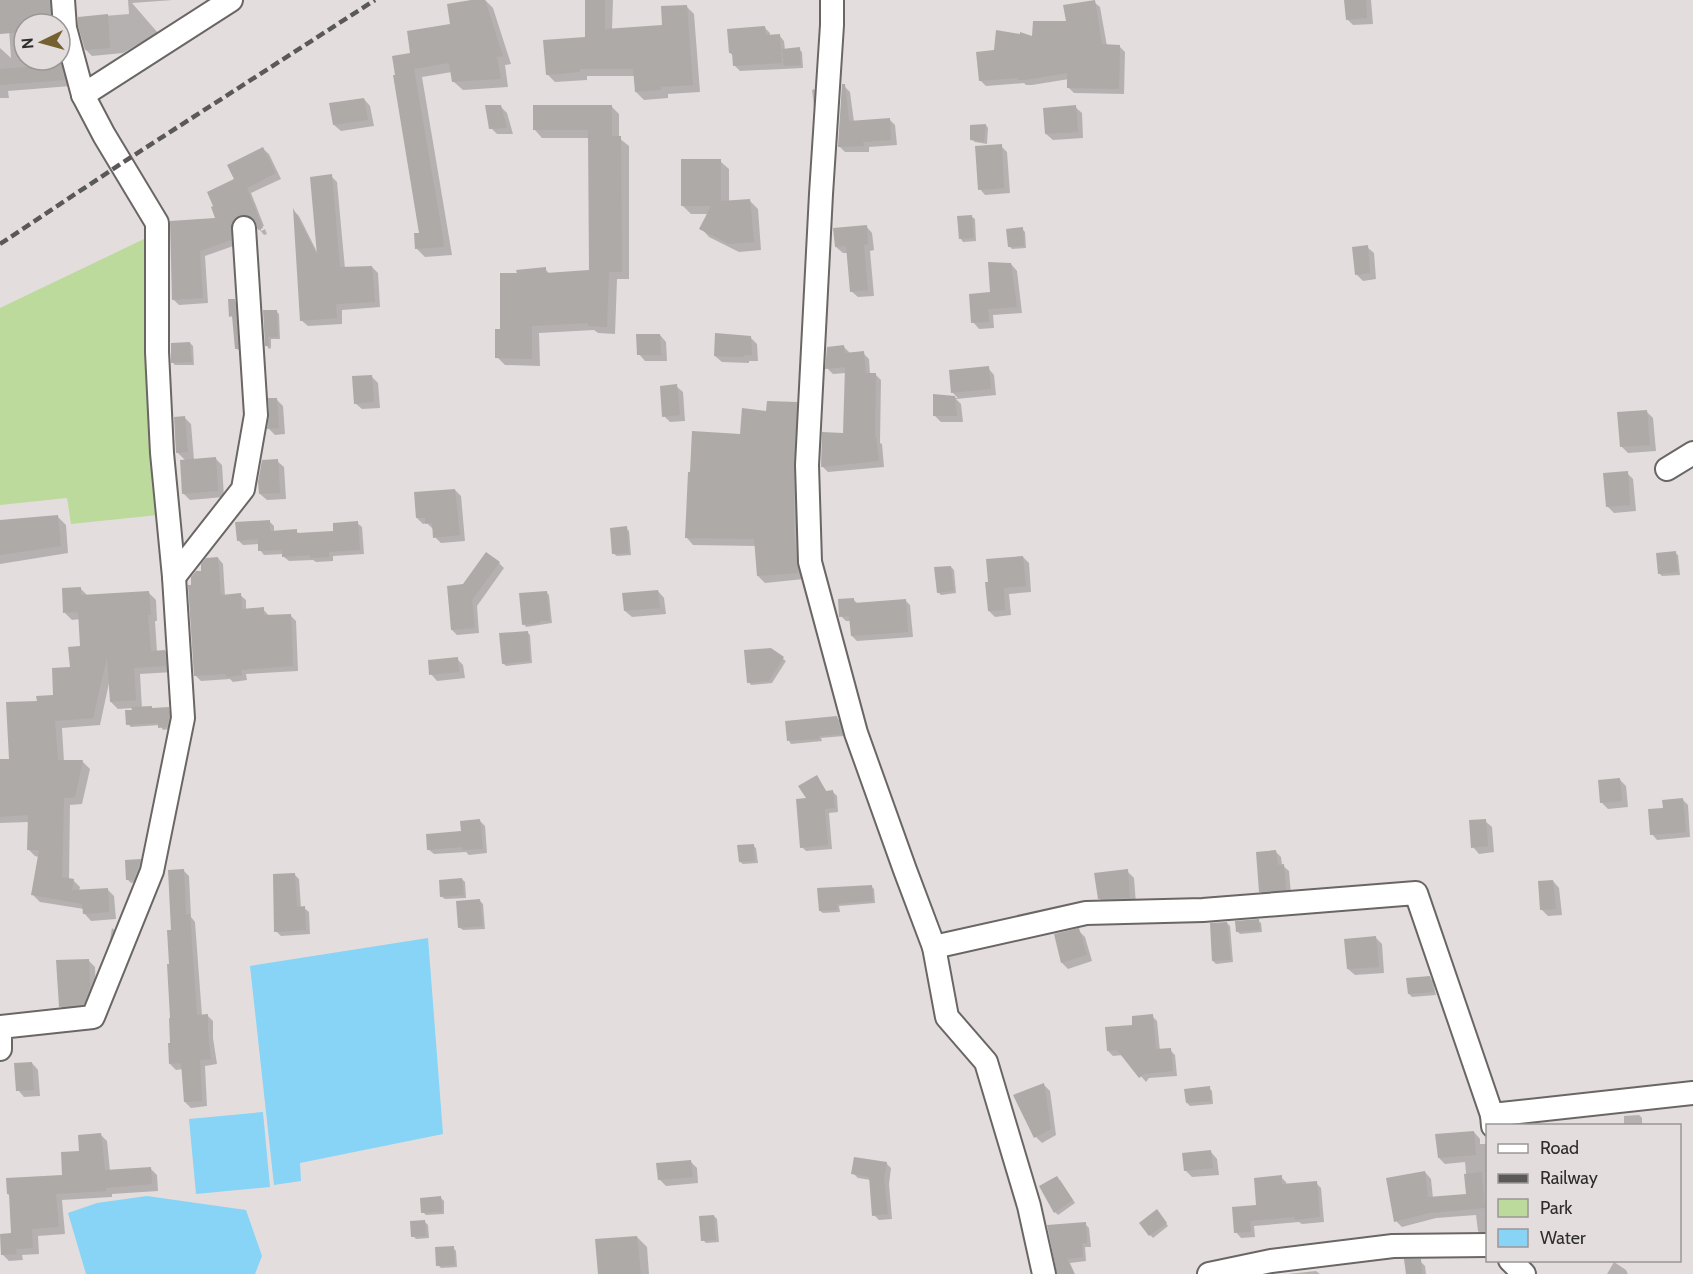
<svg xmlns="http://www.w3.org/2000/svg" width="1693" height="1274" font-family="Cabin,sans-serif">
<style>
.green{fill:#bcda9c}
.water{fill:#87d4f6}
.shadow{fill:#0003}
.building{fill:#aeaaa8}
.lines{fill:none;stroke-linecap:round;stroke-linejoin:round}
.minor-casing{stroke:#6a6664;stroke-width:26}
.minor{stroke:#fff;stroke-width:22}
.rail{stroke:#5b5858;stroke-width:4.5;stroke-dasharray:9 4.5;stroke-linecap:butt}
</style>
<rect width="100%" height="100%" fill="#e3dedd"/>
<!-- green -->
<path class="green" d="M144,239L158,515L71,524L67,498L0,505V308Z"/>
<!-- water -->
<g class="water">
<path d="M428,938L443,1134L300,1163L301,1181L274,1185L250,966Z"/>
<path d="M263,1112L270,1187L196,1194L189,1119Z"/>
<path d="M147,1196L246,1210L262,1256L255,1274H86L68,1213L97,1203Z"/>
</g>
<!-- shadow -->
<g class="shadow">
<path d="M7,0H59L57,24H24V60H60V45L71,86L8,91L9,98H0V48L11,58Z"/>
<path d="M128,0H173L132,3L158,33L123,53L92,56L86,50L79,18L129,14Z"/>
<path d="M480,0H485L493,8L511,64L505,65L508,87L463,90L454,82L452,72L422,77L452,255L425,257L417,249L420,234L412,54L452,26Z"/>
<path d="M585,0H613L612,30L664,26L686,6L694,14L700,92L668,94V98L644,100L636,92L635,76H587V80L555,82L547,74L587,38Z"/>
<path d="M1346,0H1371L1373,24L1353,25L1347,19Z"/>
<path d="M1094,2L1100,7L1107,46H1119L1125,52L1124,94L1074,93L1069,88V79L1032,85H1026L1024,83L986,86L980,80L996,52L1034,38L1068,23Z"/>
<path d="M765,28L770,33V36L779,35L784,41L785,50L799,49L802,52L803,68L740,71L735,66L734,56L730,53Z"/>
<path d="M844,86L850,92L854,122L889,119L895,125L897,145L869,147V152H845L839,146Z"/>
<path d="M814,89L820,96L819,112L814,107L812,90Z"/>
<path d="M364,99L370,106L374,126L341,131L334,125Z"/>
<path d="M500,106L507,113L513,134H497L491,128Z"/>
<path d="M611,106L619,114V138L629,146V279H617L615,334L598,333L594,330L539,333L540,366L505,365L497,357L501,330L518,275L545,269L551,275L590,271V138H542L535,130Z"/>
<path d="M1075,107L1082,113L1083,138L1053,140L1046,134Z"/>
<path d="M986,125L988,128L987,144L975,142L972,139Z"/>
<path d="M1001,146L1007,152L1010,193L985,195L980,189Z"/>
<path d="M263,149L269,154L281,179L251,193L264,226L261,227V231L265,229L267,234L264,235L259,229L257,221L249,220L236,245L205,256L208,303L179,305L174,300L172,223L217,220L236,180Z"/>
<path d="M720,161L729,169V202L749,200L758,209L761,250L739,252L709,237L701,228L708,214H691L682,205Z"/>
<path d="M331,176L337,182L345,269L372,267L378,273L380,307L342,310V324L308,326L301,320L295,212L299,216L318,254Z"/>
<path d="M972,217L975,219L976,241L963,242L961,239Z"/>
<path d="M866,226L872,233L874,250L870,251L874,296L858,297L851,291L848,253H843L836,247Z"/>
<path d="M1022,229L1025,232L1026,248L1012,249L1009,246Z"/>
<path d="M1367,247L1374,253L1376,279L1363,281L1356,274Z"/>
<path d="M1011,264L1017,271L1022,313L993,315L994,328L979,329L973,322Z"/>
<path d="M234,301L237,303L240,351L236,348L234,319L231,316Z"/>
<path d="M276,311L279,314L280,339H271V348L269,349L267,346L264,312Z"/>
<path d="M660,335L666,342L667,361H645L639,354Z"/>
<path d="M750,337L757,344L758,361H749V363L722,362L715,356Z"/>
<path d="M190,343L193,346L194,365H175L173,363Z"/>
<path d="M844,347L850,353H863L869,359L870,374H875L881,380L880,443L882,444L884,467L828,472L822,466L845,435L846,373L833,374L827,368Z"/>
<path d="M988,368L994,375L996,395L956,399L961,404L963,422H941L935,416V396L958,398L952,392Z"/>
<path d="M371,376L378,383L380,408L362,409L355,403Z"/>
<path d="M676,386L683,392L685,421L670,422L664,416Z"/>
<path d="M276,399L283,406L285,434L275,435L269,429Z"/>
<path d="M796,403L803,410L804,579L765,583L758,576L756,546L693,545L687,538L692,474L768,413Z"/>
<path d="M1646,411L1653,418L1656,451L1628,453L1622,447Z"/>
<path d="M185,418L191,424L194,460L216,459L222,465L224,497L190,500L183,493L186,461L177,452Z"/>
<path d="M277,461L284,467L286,499L267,500L260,494Z"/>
<path d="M1627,473L1633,479L1636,511L1614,513L1607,506Z"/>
<path d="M455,490L461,496L465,541L441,543L435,537L433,529L427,523L423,524L417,518Z"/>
<path d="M58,517L66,525L68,553L0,564V522Z"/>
<path d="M269,521L274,526V532L296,531L300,535L335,532L357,523L362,527L364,554L333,556V561L316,562L313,560L289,561L284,557V554L264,555L260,550L259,544L243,545L238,540Z"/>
<path d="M626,528L629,531L631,555L617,556L614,554Z"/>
<path d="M1675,553L1678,555L1680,575L1662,576L1659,573Z"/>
<path d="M1023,557L1029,563L1031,592L1009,594L1011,615L995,617L989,611Z"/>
<path d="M218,558L223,564L225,596L240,595L246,600V610L263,609L269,616L290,615L296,621L298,671L246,674L247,680L233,682L230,679L201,681L195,675L203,572Z"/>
<path d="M499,563L504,568L477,606L479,633L457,635L452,630L464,586Z"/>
<path d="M951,567L954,570L956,593L941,595L938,592Z"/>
<path d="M80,588L88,596L149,593L156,600L157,621H155L157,652L165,651L172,658L173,672L140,674L142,709H168L171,711L170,729L163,730L160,725L131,727L128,724L133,711V708L118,709L111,702L109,683L100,725L62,728L64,762H83L90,769L82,804L70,805L69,879L73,880L80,887L79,891L107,889L114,896L116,919L91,921L84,913V909L40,902L33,895L39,857L35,856L28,849L29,822L0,823V760L11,761L38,702L55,696L71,669L81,648L80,619L72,620L65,613Z"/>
<path d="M658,591L664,598L666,614L632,617L625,611Z"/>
<path d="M547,593L549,595L552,623L526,627L524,624Z"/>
<path d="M853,599L858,604L905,600L910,605L913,637L857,641L852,636L851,621H846L841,616Z"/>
<path d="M527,632L530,635L532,663L506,666L503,663Z"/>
<path d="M771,650L786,661L772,683L751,685L749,682Z"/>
<path d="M457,659L463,665L465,678L437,681L431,674Z"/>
<path d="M837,718L840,721L844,736L821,738L822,741L791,744L789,741Z"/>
<path d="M816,777L827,792H833L837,796L838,812L829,813L832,849L806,851L802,847L808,800Z"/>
<path d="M1620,780L1626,786L1628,807L1608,809L1602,803Z"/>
<path d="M1682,799L1688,805L1690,837L1657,840L1652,834L1664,809Z"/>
<path d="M480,821L485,826L487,853L469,855L466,852L434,854L428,849L462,832Z"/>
<path d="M1485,821L1492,827L1494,852L1479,854L1473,847Z"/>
<path d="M753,846L756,848L758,863L743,864L740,862Z"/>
<path d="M1276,852L1281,857L1282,865L1289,871L1291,895L1266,897L1260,891Z"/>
<path d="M140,860L143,863L136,882L131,883L128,880Z"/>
<path d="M183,870L189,876L191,917L195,922L202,1016L207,1015L213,1021V1038L217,1064L205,1066L207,1106L191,1108L185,1102L183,1069L176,1070L170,1064L171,966L173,931Z"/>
<path d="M1127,871L1134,878L1136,904L1106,905L1099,898Z"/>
<path d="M294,874L299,879L301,908H304L309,912L310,934L281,936L276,931Z"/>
<path d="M462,879L465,882L466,898L445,899L442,897Z"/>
<path d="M1553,881L1559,888L1562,915L1548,916L1541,909Z"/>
<path d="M871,886L874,889L875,903L839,906L840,912L823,913L820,911Z"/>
<path d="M480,901L483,904L485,929L463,930L460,928Z"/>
<path d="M1258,921L1261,923L1262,932L1240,934L1237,931Z"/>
<path d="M1227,923L1230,926L1233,962L1216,964L1213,961Z"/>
<path d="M112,928L120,935L114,951L109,946Z"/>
<path d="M1078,930L1085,937L1092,961L1068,969L1062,963Z"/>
<path d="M1375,937L1382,944L1384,973L1355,975L1348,969Z"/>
<path d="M88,960L95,967L96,994L90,1010L67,1012L60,1006Z"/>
<path d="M1430,978L1433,981L1436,995L1412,997L1409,994Z"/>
<path d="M1152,1016L1157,1021L1160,1051L1170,1050L1175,1055L1177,1076L1149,1078L1146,1082L1123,1055L1113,1056L1108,1051L1134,1026Z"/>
<path d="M32,1063L38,1070L40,1096L24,1097L18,1090Z"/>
<path d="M1043,1084L1050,1091L1056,1135L1042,1143L1036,1137Z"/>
<path d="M1209,1088L1212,1091L1213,1104L1190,1106L1187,1103Z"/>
<path d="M1639,1115L1642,1118V1126H1624V1116Z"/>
<path d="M1474,1132L1480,1139V1144H1488V1237H1484L1478,1231L1476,1215L1436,1218L1402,1227L1396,1221L1425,1172L1431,1179L1433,1198L1468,1195L1465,1162L1445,1164L1439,1158Z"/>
<path d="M101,1135L107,1141L110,1171L150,1168L157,1175L158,1191L112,1194V1197L62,1200L65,1234L38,1236L39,1254L22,1255L23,1260L9,1261L2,1254L13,1235L10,1196L8,1194L64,1176L81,1152Z"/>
<path d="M1211,1152L1217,1159L1219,1175L1192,1177L1185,1170Z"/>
<path d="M691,1162L697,1168L698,1183L666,1186L659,1179Z"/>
<path d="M886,1163L891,1168L889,1184L892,1219L879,1220L874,1215L871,1180L858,1178L853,1173Z"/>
<path d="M1281,1177L1286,1182L1287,1185L1316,1183L1321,1188L1324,1222L1302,1224L1299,1222L1254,1226L1255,1237L1241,1238L1236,1232Z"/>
<path d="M1060,1180L1075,1203L1058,1215L1055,1212Z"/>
<path d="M441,1198L444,1201V1214L426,1215L423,1212Z"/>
<path d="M1159,1214L1168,1226L1153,1238L1150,1235Z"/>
<path d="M714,1216L717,1219L719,1242L706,1243L703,1240Z"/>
<path d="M425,1222L428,1225L429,1238L416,1239L413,1236Z"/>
<path d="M1085,1224L1089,1228L1091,1247H1085L1086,1261L1070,1263L1075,1274H1058Z"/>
<path d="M637,1237L647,1247L649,1274H599Z"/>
<path d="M453,1248L456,1251L457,1267L441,1268L438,1265Z"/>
<path d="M1420,1261L1425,1266L1426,1274H1407Z"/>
<path d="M1614,1262L1626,1270L1628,1274H1607Z"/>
<path d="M1316,1271L1320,1274H1288Z"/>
</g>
<!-- building -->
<g class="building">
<path d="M0,0H50L51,24H24V32L0,34Z"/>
<path d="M471,0H485L503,56L497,57L501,79L452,82L449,63L414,69L442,231L444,247L415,249L414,233H419L393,75H395L392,56L410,53L407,31L450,24L447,4Z"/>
<path d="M585,0H605V29L662,25L661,6L687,5L693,85L661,87V90L635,92L633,69H580V72L546,75L543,40L585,37Z"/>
<path d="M1095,0L1102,44L1120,45L1119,89L1067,88V73L1025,80H1018V78L979,81L976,52L994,50L996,30L1020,34V32L1032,36L1033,21H1066L1063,5Z"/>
<path d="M1344,0H1366L1367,18L1346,20Z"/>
<path d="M108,14L110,48L85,50L78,26V17Z"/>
<path d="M765,26L766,35L780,34L782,63L733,66L732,53H729L727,29Z"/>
<path d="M800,47L801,65L784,66L782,49Z"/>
<path d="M61,64L65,80L0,85V69Z"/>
<path d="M842,84H845L849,121L890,118L891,140L863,142L864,146L838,147Z"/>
<path d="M364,98L368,120L333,125L329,103Z"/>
<path d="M485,105H501L507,128L489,129Z"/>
<path d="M533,105H612V136H621L622,272H609L607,327L588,326V323L532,326V359L495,358V329H500V273H517L516,270L546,267V273L589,270L588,130H533Z"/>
<path d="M1076,105L1078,132L1045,134L1043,108Z"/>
<path d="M986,124L984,142L970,140V125Z"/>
<path d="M1002,144L1004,188L978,190L975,146Z"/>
<path d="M263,147L276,173L247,188L263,228L258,230L255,221L249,216L243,215L236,217L232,223L231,240L200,251L203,298L172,300L170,221L215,218L211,207L213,206L207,192L234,179L227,165Z"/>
<path d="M681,159H721V201L750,199L754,242L729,244L699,229L711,206H681Z"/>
<path d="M332,174L340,267L372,266L375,302L336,304L337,318L300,321L293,208L317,255L310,177Z"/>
<path d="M972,215L974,238L959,239L957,216Z"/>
<path d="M867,225L868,244L864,245L868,290L850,292L846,246L835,247L833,228Z"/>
<path d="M1023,227L1024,246L1008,247L1006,229Z"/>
<path d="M1368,245L1370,273L1355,275L1352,247Z"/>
<path d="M988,262L1011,263L1017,307L988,309L989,322L971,323L969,294L990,292Z"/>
<path d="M228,299H235L238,349H235L232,316L229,317Z"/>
<path d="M263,310H277L278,337H268L269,346H265Z"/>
<path d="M715,333L751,336L752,355H744V357L714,356Z"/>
<path d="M636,334H660L661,355H637Z"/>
<path d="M190,342L192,362L171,363V343Z"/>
<path d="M844,345L845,356V353L864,351L866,373H876L875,437H876L879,461L821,467L822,432L843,433L845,367L825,369L827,347Z"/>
<path d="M989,366L991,389L951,393L949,370Z"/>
<path d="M372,375L374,402L354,404L352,376Z"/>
<path d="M677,384L680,415L662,417L660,386Z"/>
<path d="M933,394L955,396L957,416H933Z"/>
<path d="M268,398H277L279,428L267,429L269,414Z"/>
<path d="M767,401L797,402L794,465V532L798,573L757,576L754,539L685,538L688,472H690L692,431L740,434L742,408L766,411Z"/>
<path d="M1647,410L1650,445L1620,447L1617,412Z"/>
<path d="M185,416L188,452L176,453L174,417Z"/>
<path d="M216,457L218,491L182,494L180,460Z"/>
<path d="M278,459L280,493L259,494L258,482L262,460Z"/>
<path d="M1628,471L1630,505L1606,507L1603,473Z"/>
<path d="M455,489L460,535L433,538L432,523L425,524V518H416L414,492Z"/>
<path d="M58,515L61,546L0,555V520Z"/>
<path d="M270,520V531L297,529V533L333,531V523L358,521L360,550L329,552V557L310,558V555L282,557V550L258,551V539L237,541L235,522Z"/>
<path d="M627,526L629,553L612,554L610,528Z"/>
<path d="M1676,551L1678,572L1658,574L1656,553Z"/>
<path d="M486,552L500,562L472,600L475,628L451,630L447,586L463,584Z"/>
<path d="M1023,556L1026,586L1004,588L1005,610L988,611L985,582H988L986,559Z"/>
<path d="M218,557L221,595L241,593L242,609L264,607V615L291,614L293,666L241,670L242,675L226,677V674L194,676L188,585H191V577L196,571H201V564L206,558Z"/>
<path d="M951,566L954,591L937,593L934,567Z"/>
<path d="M81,587V595L149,591L151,615H148L151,651L165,650L166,666L134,668L136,700L110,702L107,657L93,718L55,721L58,760H83L75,797L64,798L62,877L74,879L72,890L108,888L109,912L83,914L82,904L31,895L39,850H27L28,815L0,817V759H9L6,702L37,701L36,696L53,695L52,668L70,667L68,647L80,646L78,612L63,613L62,588Z"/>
<path d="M658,590L660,608L624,611L622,593Z"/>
<path d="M547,591L550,621H540V623L522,625L519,593Z"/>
<path d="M854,598V603L906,599L908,632L851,636L849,616L839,617L838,599Z"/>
<path d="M528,631L530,661L502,664L499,633Z"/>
<path d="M771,648L784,657L769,681L747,683L744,650Z"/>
<path d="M458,657L459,672L429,675L428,660Z"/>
<path d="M152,706V708L169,707V717L167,727L158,728V723L126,725L125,710H132L131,707Z"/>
<path d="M837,716L842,734L819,736V739L787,741L785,721Z"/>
<path d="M817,775L826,791L833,790L835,808L825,809L828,845L800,848L796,799L806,798L798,786Z"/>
<path d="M1620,778L1622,801L1600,803L1598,780Z"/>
<path d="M1683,798L1686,832L1650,835L1648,809L1663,808L1662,800Z"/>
<path d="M480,819L483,849L462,850V847L427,850L426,834L461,831L460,821Z"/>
<path d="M1486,819L1488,846L1471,848L1469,820Z"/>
<path d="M754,844L755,861L739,862L737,845Z"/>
<path d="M1276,850L1278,865L1284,864L1286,890L1259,892L1256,852Z"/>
<path d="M141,859L134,880H126L125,860Z"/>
<path d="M184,869L186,914H190L197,1015L208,1014V1031L211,1059L200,1060L202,1101L184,1102L181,1063L169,1064L168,1043H170L169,1018H170L167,964H169L167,930H171L168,870Z"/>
<path d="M1128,869L1130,898L1098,899L1094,873Z"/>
<path d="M295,873L297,907L305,906L306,930L274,932L273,874Z"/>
<path d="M462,878L464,895L440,897L439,880Z"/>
<path d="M1553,880L1556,909L1540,910L1538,881Z"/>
<path d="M872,885L873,901L837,904L838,910L819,911L817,888Z"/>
<path d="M480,899L483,926L458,928L456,901Z"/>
<path d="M1259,919L1260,930L1236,932L1235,921Z"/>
<path d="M1227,922L1231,960L1212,961L1210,923Z"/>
<path d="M1079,928L1087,955L1061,963L1054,934Z"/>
<path d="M1376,936L1379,967L1347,969L1344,939Z"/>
<path d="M89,959L90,987L84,1004L59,1007L56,960Z"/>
<path d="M1430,976L1434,992L1408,994L1406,978Z"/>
<path d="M1153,1014L1156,1049L1171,1048L1173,1071L1144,1074L1139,1078L1117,1050L1107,1051L1105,1027L1132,1025V1016Z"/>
<path d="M32,1062L34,1090L16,1091L14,1063Z"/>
<path d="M1044,1083L1051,1129L1034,1138L1013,1095Z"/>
<path d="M1210,1086L1211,1101L1186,1103L1184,1089Z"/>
<path d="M1474,1131L1476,1155L1438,1158L1435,1134Z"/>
<path d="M101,1133L105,1170L151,1167L152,1184L106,1188V1191L56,1194L59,1227L32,1229L33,1248L16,1249L17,1254L1,1255L0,1234L11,1233L9,1194H7L6,1178L62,1175L61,1152L79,1151L78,1135Z"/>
<path d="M1211,1150L1213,1168L1184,1171L1182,1153Z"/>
<path d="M854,1157L887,1162L884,1178L888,1214L872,1216L869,1177L851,1174Z"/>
<path d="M691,1160L693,1177L658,1180L656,1163Z"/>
<path d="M1425,1171L1428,1197L1466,1194L1464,1174L1482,1172L1485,1208L1429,1213L1394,1222L1386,1178Z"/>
<path d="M1282,1175V1184L1317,1181L1320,1217L1295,1220L1294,1217L1250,1221L1251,1232L1234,1233L1232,1207L1256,1205L1254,1178Z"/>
<path d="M1057,1176L1073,1200L1054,1213L1039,1186Z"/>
<path d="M441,1196L442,1212L421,1213L420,1198Z"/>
<path d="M1157,1209L1167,1223L1149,1236L1139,1223Z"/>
<path d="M714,1215L716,1240L701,1241L699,1216Z"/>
<path d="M425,1220L426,1236L411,1237L410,1221Z"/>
<path d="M1086,1222L1087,1243H1082L1083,1257L1067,1259L1074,1274H1057L1047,1225Z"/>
<path d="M637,1236L641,1274H598L595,1239Z"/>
<path d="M454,1246L455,1265L436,1266L435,1247Z"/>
<path d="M1404,1259H1421L1422,1274H1406Z"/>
</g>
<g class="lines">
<!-- minor casing -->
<g class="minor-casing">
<g id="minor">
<path d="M832,0V25L821,194L807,465L810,562L856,733L905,870L934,947L947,1017L986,1062L1029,1206L1044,1274"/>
<path d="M83,95L231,0"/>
<path d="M1667,469L1693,453"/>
<path d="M174,577L243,489L256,415L244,228"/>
<path d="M934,947L1086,913L1203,910L1416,893L1492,1115"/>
<path d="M0,1049V1027L93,1017L152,871L183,718L174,577L162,453L157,352V223L104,135L83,95L65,28L63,0"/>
<path d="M1493,1126L1492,1115L1693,1093"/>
<path d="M1510,1260L1524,1274"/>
<path d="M1209,1274L1271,1261L1393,1246L1488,1245"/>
</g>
</g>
<!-- minor -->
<use href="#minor" class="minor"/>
<!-- rail -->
<path class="rail" d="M0,244L122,163L375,0"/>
</g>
<!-- legend -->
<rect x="1486" y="1124" width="195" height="138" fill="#e3dedd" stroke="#9b9796" stroke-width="1.5"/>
<rect x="1498" y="1144" width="30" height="9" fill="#ffffff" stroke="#9b9796" stroke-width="1.5"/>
<text x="1540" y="1154" font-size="18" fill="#2e2c2c">Road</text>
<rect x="1498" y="1174" width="30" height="9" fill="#5b5858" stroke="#9b9796" stroke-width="1.5"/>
<text x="1540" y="1184" font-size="18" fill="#2e2c2c">Railway</text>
<rect x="1498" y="1199" width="30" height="18" fill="#bcda9c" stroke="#9b9796" stroke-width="1.5"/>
<text x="1540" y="1214" font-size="18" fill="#2e2c2c">Park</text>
<rect x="1498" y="1229" width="30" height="18" fill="#87d4f6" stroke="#9b9796" stroke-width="1.5"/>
<text x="1540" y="1244" font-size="18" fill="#2e2c2c">Water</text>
<!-- north arrow -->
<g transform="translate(42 42) rotate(265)"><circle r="28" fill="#e3dedd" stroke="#9b9796" stroke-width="1.5"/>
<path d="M0-4.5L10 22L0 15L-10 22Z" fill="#75602f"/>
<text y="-9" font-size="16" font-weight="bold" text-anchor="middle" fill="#2e2c2c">N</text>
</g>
</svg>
